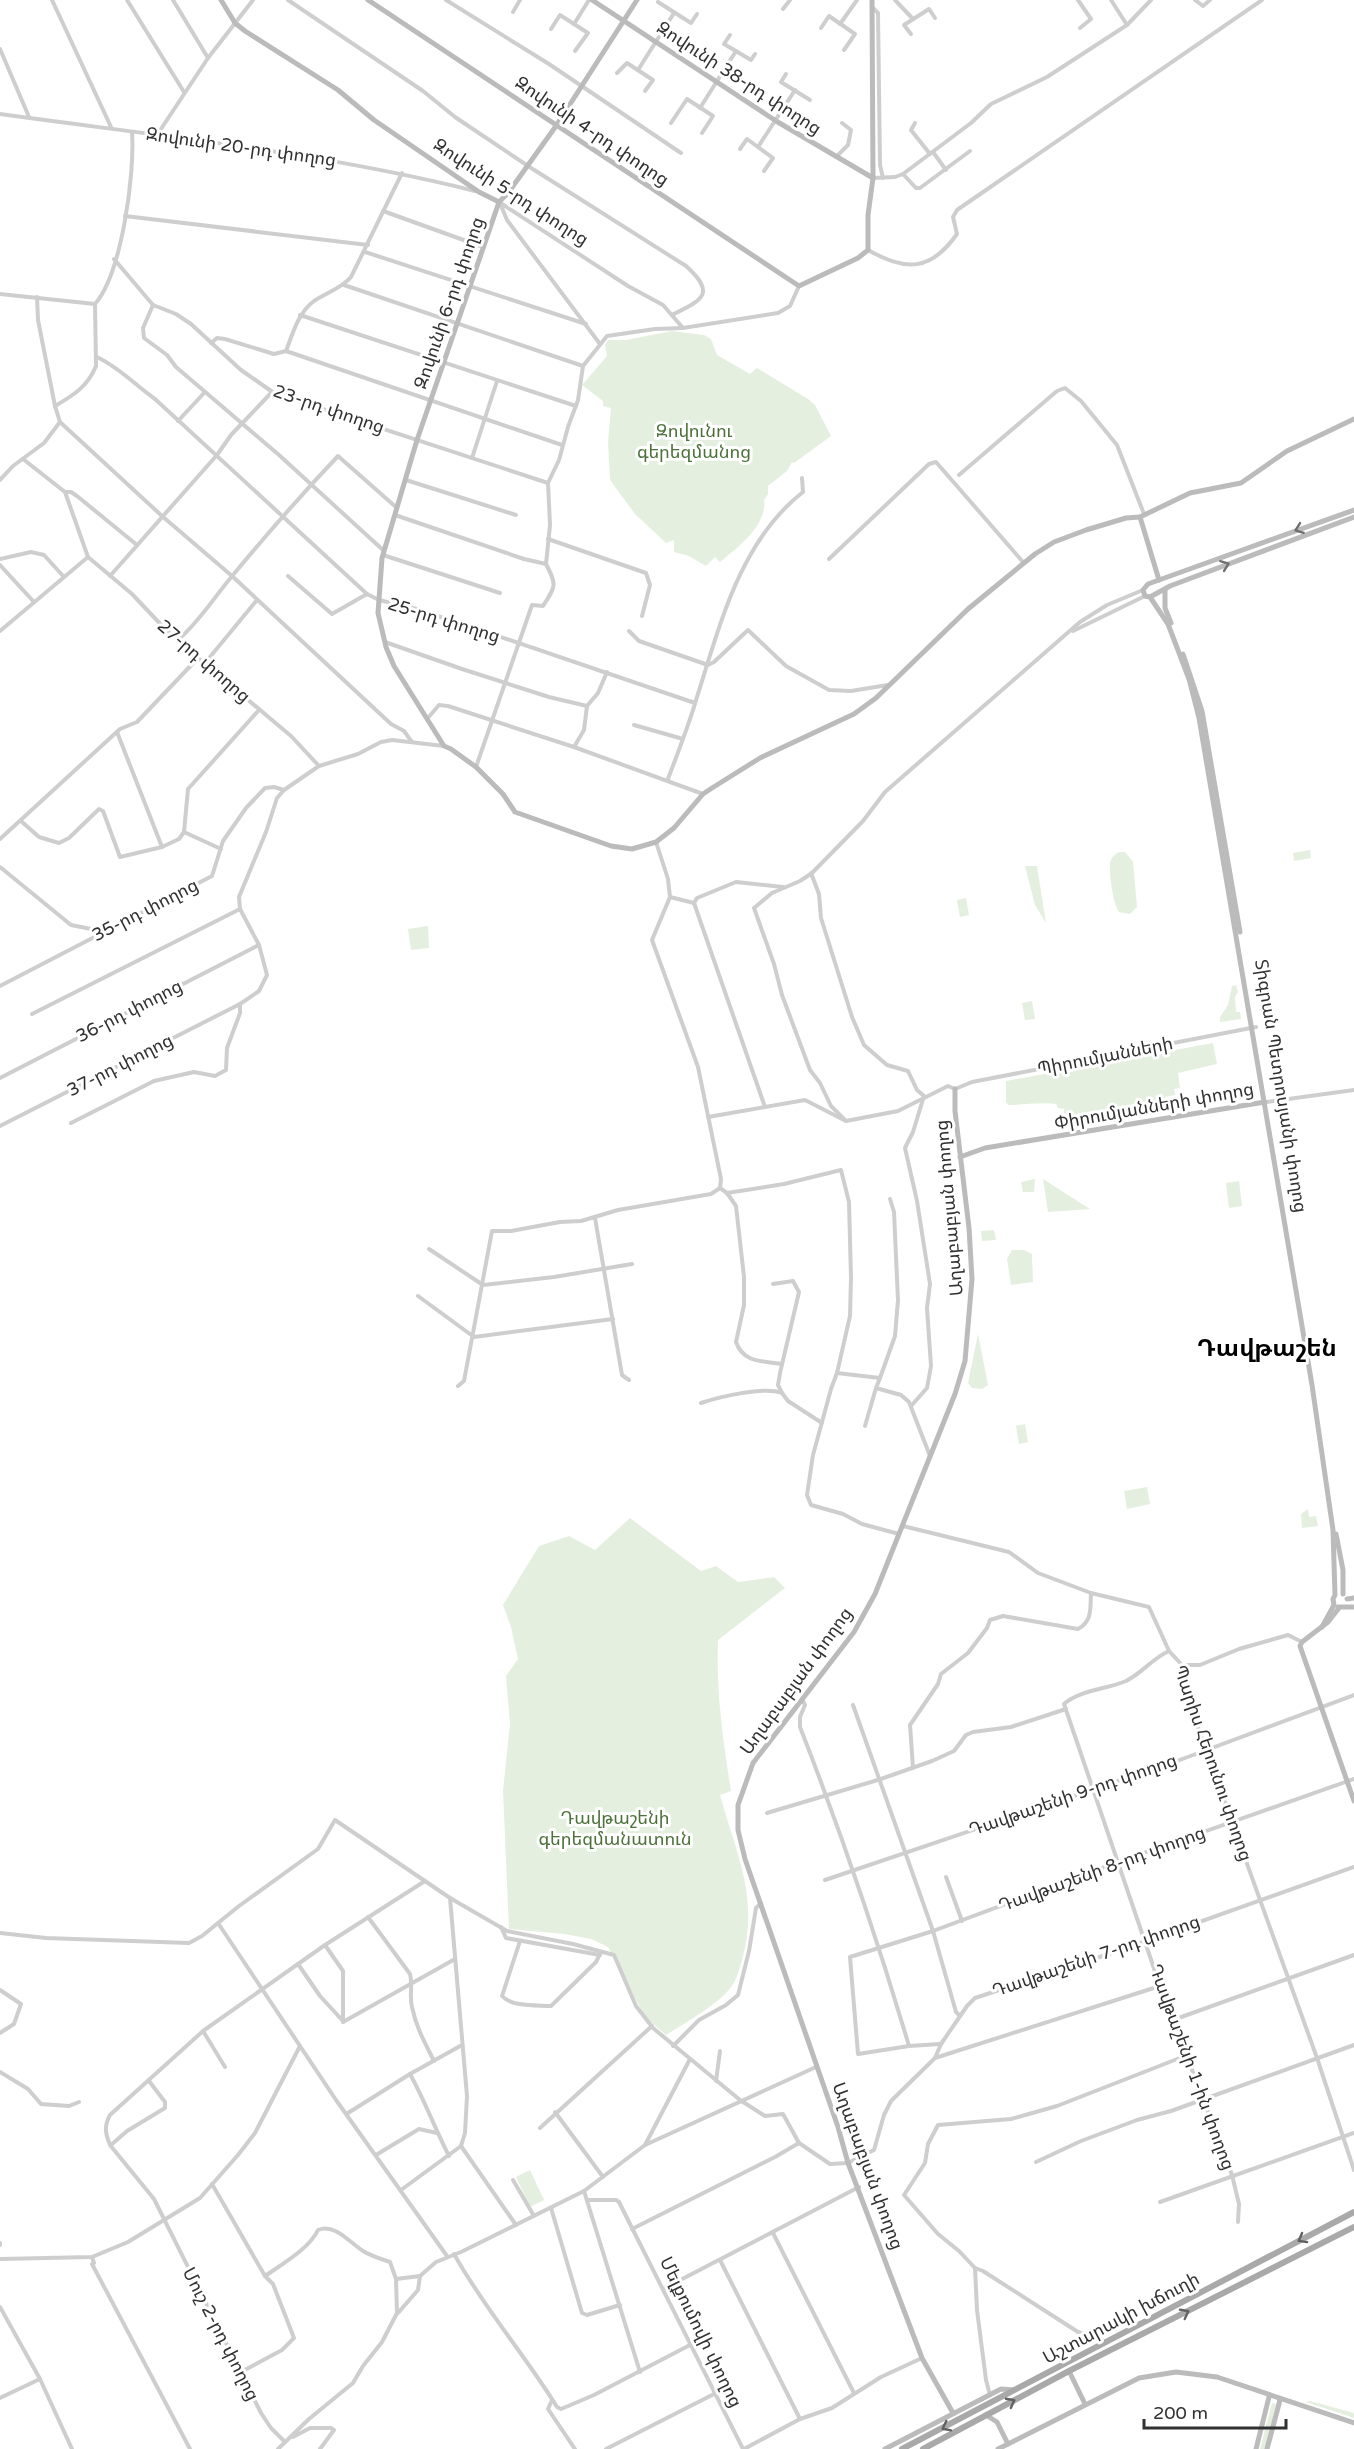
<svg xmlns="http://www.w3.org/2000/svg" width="1354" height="2449" font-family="'Varela Round','Noto Sans Armenian',sans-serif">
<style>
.green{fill:#e5efdf}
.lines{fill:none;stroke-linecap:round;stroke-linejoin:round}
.street{stroke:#cecece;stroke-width:4}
.secondary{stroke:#bbb;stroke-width:5}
.primary{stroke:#a9a9a9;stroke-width:6}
.oneway{stroke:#6f6f6f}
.oneway2{stroke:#616161}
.labels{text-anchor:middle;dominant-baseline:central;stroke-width:6;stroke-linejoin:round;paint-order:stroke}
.street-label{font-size:18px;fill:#313131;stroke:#fff}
.park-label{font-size:18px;fill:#4c723a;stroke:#fff}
.district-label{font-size:24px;font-weight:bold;fill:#000;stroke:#fff}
</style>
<rect width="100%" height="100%" fill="#fff"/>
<!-- green -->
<g class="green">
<path d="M672,331L704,335L711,339L717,355L750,374L757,368L808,399L815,405L831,436L794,463L792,462L787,471L768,486V494L764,500C767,526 738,547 720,562L715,557L706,566L689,556L674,552V540L666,543L635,514L610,480L608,442L611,408L603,406V401L582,385L607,356L605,345L608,340H626Z"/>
<path d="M1310,850L1311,858L1294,861L1293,853Z"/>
<path d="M1119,852H1125L1133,862L1137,907L1130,914L1119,912C1113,904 1109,874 1110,863C1111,858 1114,855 1119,852Z"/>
<path d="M1025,866H1037L1046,923L1035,905Z"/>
<path d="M966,898L969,915L960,917L957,900Z"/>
<path d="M428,926L429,948L411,950L408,929Z"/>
<path d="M1236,985L1238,992L1235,997L1236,1012H1240L1241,1019L1220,1022V1017L1228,1005L1232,986Z"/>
<path d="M1032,1001L1035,1019L1025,1020L1022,1003Z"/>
<path d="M1213,1043L1217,1064L1178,1073L1180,1088L1174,1089L1175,1095L1165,1097L1166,1109L1068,1128L1065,1124L1064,1109L1058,1108L1056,1104C1040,1102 1024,1105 1008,1105L1006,1102V1081Z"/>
<path d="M1035,1179L1034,1192H1023L1021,1182Z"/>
<path d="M1043,1179L1090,1209L1048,1212Z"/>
<path d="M1239,1181L1242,1206L1229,1208L1226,1183Z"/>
<path d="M994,1230L996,1240L982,1241L981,1231Z"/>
<path d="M1012,1250H1024L1032,1254L1033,1282L1011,1285L1007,1259Z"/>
<path d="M978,1334L988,1385L982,1389L972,1388L968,1383Z"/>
<path d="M1025,1424L1028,1442L1019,1444L1016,1426Z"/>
<path d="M1147,1487L1150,1504L1127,1509L1124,1491Z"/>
<path d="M1308,1509L1309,1517L1316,1516L1318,1526L1302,1528L1301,1514Z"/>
<path d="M630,1518L701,1571L716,1566L738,1582L774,1577L785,1588L718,1640C716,1691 723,1741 731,1791L720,1795C735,1850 759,1897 743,1956C740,1968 736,1984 726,1993C712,2008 683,2024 666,2035L645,2017L608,1947L591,1939L564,1934L509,1929L503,1791L510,1724L506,1676L518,1659L511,1627L503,1605L539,1546L569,1536L595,1550Z"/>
<path d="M530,2170L544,2200L530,2207L516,2177Z"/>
<path d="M1310,2401L1354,2413V2418L1306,2402Z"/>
<path d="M1272,2403L1276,2404L1266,2449H1260Z"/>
</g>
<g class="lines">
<!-- street -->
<g class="street">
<path d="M52,0L111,127"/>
<path d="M127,0L184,92"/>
<path d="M173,0L208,58"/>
<path d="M288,0L423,91L455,117L528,166L686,266C717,294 702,300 672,315"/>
<path d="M446,0L549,64L681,153"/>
<path d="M895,0L913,19"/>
<path d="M1078,0L1091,19L1080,28"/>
<path d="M1111,0L1127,25"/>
<path d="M1195,0L1203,6L1210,0"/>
<path d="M658,2L691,23L697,14"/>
<path d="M872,7L878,13L880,165L883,178"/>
<path d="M783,9L790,0"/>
<path d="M513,12L520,0"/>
<path d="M574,24L589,0"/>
<path d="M840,24L857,0"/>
<path d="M821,28L829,16L855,34L844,50"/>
<path d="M551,29L560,15L588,33L575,51"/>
<path d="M911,34L904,25L929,9L935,18"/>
<path d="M730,35L724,44L751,60L755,54"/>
<path d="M0,49L29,117"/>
<path d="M638,70L674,13"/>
<path d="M617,73L627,63L653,80L645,91"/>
<path d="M786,74L781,82L810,100"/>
<path d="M700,108L736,51"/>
<path d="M0,114C159,136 319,152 475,191"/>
<path d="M671,123L687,99L713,116L702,133"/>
<path d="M915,123L911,130L930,154"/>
<path d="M157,135L208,58L253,0"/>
<path d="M758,147L773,158L764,171"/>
<path d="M740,149L747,139L758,147L795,90"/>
<path d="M933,152L946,170"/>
<path d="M836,157L848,145L851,130L842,123"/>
<path d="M903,174L916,188H920L970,151"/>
<path d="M873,178L895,177L903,174L971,123L991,104L1047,77L1127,25L1151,0"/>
<path d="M499,202L628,286L663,305L683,328L778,313L790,306L799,286"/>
<path d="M500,203L507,220L600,344"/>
<path d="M383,211L483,247"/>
<path d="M125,216L368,245"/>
<path d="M868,250C906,272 931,271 957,234L953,217L957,210L1262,0"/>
<path d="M365,252L586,324"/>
<path d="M114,259L153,305L176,314L191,324L241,370L274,393L548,483"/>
<path d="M344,285L583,366L578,400L568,427L559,460L548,483L550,525L546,564"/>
<path d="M0,294L95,304"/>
<path d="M37,297L38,320L55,406"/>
<path d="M153,305L143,328L144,338L167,355L176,367L279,455L383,550"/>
<path d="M300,315L576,406"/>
<path d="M211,343L217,338L225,339L274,354L286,351C293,333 298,313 314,301C327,292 341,289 351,277L402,173"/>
<path d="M286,351L562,445"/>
<path d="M97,357C120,368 135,385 155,399L367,594L379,600L413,608L486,632L695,703"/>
<path d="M583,366L607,336L655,329L683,328"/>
<path d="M178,421L205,392"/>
<path d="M60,422L55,406C74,395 88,386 96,366L95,304C122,273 135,173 132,132"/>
<path d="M472,458L497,381"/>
<path d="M23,459L65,492H71L77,496L137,545"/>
<path d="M959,475L1057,391L1065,388L1081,401L1117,445L1144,514"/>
<path d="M0,480L13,466L44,443L60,422L162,516L232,576L391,724L404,731L412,742"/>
<path d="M406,480L516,515"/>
<path d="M65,492L88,557L132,594L168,632L179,639L198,658L291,736L319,766"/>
<path d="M395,515L524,559L546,564C557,585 556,586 543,606L532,605L476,767"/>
<path d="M548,539L646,573L650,585L642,616"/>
<path d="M383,555L500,593"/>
<path d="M0,559L31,552L44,555L64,577"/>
<path d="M829,559L929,464L936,462L1023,562"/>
<path d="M0,565L34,602"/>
<path d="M110,576L217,455L231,435L272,392"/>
<path d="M288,576L332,614L367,594"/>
<path d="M0,631L88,557"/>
<path d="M629,631L639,641L708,665L714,662L748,630L786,666L829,690L851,691L888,685"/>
<path d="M1073,631L1145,596"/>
<path d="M179,639C200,621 215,596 233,575C267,534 302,494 338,456L397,508"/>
<path d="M385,642L462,669L549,697L587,706"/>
<path d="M205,663L257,600"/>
<path d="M427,719L439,705L448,706L574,747L703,794"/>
<path d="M634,725L683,739"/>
<path d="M117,732L162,847L179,839L184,832"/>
<path d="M574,747L584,730L587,706L598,693L607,672"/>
<path d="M668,779C678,752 689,725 697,697C720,625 740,541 803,492L802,478"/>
<path d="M21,821L39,837L59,843L69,838L99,809L103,811L120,857L162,847"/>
<path d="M0,839L120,729L137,722L198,658"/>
<path d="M656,842L668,879L670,897L652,940L698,1067L721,1179L720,1188"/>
<path d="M221,849L184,832L188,789L259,710"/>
<path d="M0,867L71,925L101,931"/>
<path d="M811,873L819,894L821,918L852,1017L864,1045L887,1065L908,1071L917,1090L924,1096L913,1132L905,1148L917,1201L930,1284L927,1308L931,1366L927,1388L911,1406"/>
<path d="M670,897L694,903L765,1107"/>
<path d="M694,903L697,898L736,882L783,887"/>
<path d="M0,986L212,876L223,841L246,808L265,788L274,787L284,790"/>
<path d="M32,1014L240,909"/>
<path d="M0,1078L259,945"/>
<path d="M1267,1102L1354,1090"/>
<path d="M708,1117L805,1100L846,1121L898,1111L948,1086L955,1089L972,1082L1256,1027"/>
<path d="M846,1121L831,1106L820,1083L810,1070L782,995L774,964L754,908L772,893L800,881L812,873L863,821L885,792L1080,622L1107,605L1143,590"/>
<path d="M71,1123L154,1081L194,1072L215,1076L226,1070L227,1048L240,1013V1004L259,991L267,975L259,945L240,909L239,897L266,832L277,798L284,790L319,766L358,754L381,742L392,740L444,746"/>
<path d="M0,1126L240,1004"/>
<path d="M720,1188L727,1193L784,1184L841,1170L849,1202L851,1278L850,1316L837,1373L831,1389L813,1455L807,1495L811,1505L843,1514L862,1524L899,1534"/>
<path d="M727,1193L736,1206L744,1277V1305L736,1342C743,1363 763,1361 782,1364"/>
<path d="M595,1218L622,1375L629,1380"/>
<path d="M429,1249L483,1285L554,1277L632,1264"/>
<path d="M418,1296L474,1337L613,1319"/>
<path d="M837,1373L880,1378L876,1388L901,1395L909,1402L930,1456"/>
<path d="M880,1378L895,1336L898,1300L894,1212L890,1199"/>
<path d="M458,1386L464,1381L492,1231H511L560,1222L581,1221L618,1210L711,1194L720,1188"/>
<path d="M782,1393L788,1401L822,1423"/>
<path d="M701,1403C719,1397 764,1386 782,1393L778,1385L780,1373L799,1292L793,1281L773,1284"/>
<path d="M865,1426L876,1388"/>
<path d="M903,1526L1009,1552L1038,1573L1091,1593L1149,1607L1169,1651L1182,1665L1180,1674L1188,1700L1317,2058L1354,2170"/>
<path d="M1169,1651C1153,1658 1142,1673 1126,1681C1108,1689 1079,1690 1064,1704L1160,1986L1232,2175L1239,2204L1238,2222"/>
<path d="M1182,1665H1200L1239,1649L1288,1635L1302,1642"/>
<path d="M802,1699L805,1705L800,1717V1727C841,1832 877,1938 909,2046L940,2044"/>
<path d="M853,1705L933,1931L956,2012L960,2016"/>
<path d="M913,1768L910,1725L938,1684L941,1674L968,1653L987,1628L990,1620L1003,1616L1078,1629C1093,1621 1090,1607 1091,1593"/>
<path d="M767,1813L881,1779L932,1761L954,1751L966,1735L973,1732L1011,1727L1066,1709"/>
<path d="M946,1877L962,1921"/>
<path d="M825,1880L1177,1761L1354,1695"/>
<path d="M368,1917L410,1974C413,1985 409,1996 412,2007C416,2027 425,2043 434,2061"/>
<path d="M218,1923L336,2100L447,2256"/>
<path d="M501,1927L506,1938L600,1955"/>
<path d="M0,1933L46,1938L189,1943L202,1936L239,1906L318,1849L335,1820L450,1898L507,1931L573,1944L614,1955L636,2006L653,2028L740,2100L765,2116L783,2114L799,2143L830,2164L848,2163L874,2150L884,2115L891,2101L935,2058L941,2044L967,2006L975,1998L1115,1952L1354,1867"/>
<path d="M520,1941L502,1996C512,2007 536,2005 551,2006L596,1962L601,1952"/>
<path d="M325,1945L343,1971V2022"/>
<path d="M298,1964L320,1996L343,2021"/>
<path d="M0,1990L21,2004L14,2024L0,2033"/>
<path d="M1173,2020L1354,1955"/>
<path d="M343,2022L455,1959"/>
<path d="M203,2031L225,2067"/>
<path d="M673,2046L699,2020L726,2005L738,1995L749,1951L756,1908L761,1903"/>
<path d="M909,2046L858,2054L850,1957L933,1931L1118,1862L1354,1779"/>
<path d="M935,2058L1160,1986"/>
<path d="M0,2072L28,2089L41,2104L69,2106L79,2102"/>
<path d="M410,2074L462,2045"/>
<path d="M716,2081L720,2051"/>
<path d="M555,2112L603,2177"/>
<path d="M348,2113L410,2074C425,2101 435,2129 449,2156"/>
<path d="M540,2128L652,2026"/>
<path d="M111,2145L127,2131L165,2108V2102L149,2081"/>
<path d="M645,2145L816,2067"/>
<path d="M461,2146L516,2225"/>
<path d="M376,2155L419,2129L437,2133"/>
<path d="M1036,2162L1081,2141L1137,2120L1171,2111L1354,2045"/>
<path d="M513,2180L534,2216"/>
<path d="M212,2184L265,2276L273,2284L294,2338L282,2350L241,2372"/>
<path d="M401,2190L461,2146L465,2133L467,2096L450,1898"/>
<path d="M584,2191L640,2372"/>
<path d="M587,2200H616L619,2202L743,2449"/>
<path d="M1160,2202L1354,2133"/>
<path d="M551,2208L582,2313L587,2315L620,2305"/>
<path d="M632,2229L775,2157L799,2143"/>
<path d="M773,2233L854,2393"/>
<path d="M0,2243V2245"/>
<path d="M454,2254C484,2308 525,2355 557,2407L561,2409L594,2395L690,2345"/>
<path d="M92,2257L94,2263L92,2264L190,2449"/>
<path d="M0,2259L92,2257L128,2242L200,2198L238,2155L255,2133L300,2046"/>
<path d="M720,2260L800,2419"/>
<path d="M975,2268L983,2271L1078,2332L1106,2342"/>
<path d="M265,2276C282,2264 309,2249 318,2230C335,2223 350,2243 363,2251C371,2256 381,2259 390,2262L396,2279L420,2276L436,2262L461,2252L584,2191L645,2145L690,2059"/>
<path d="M663,2289L859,2187"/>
<path d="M0,2307L40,2379L72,2449"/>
<path d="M398,2313L418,2290L420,2276"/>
<path d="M990,2395L986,2380L977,2310L975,2268L959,2251L938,2234L904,2195L925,2163L928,2144L938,2125L1011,2119L1057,2106L1185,2056"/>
<path d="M0,2398L40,2379"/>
<path d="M552,2400L548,2409L575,2449"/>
<path d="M293,2437L310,2428H331L334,2430L320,2449"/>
<path d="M285,2442L271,2428L261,2413L154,2199L110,2145C105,2133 104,2126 110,2115L203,2031L325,1945L425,1881"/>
<path d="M278,2449L309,2419L353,2383L363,2366L382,2342L397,2313L396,2279"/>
<path d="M606,2449L714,2394"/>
<path d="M744,2449L800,2419L832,2408L881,2377L922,2358"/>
</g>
<!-- secondary -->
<g class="secondary">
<path d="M221,0L235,23L245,31L338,90L374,120L479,192L499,202"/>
<path d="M368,0L799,286L858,258L868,250V215L873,178L872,0"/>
<path d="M592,0L776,121L873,178"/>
<path d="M637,0L556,126L508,193L499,202L417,440L382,558L378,613L386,647L394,666L444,746L451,749L476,767L503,794L515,812L611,846L632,849L656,842L674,828L703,794L712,788L760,758L854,714L876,698L968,609L1035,554L1054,542L1086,530L1126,518L1140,517L1190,493L1241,483L1287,451L1354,419"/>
<path d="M1140,517L1159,580"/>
<path d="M1165,590V608L1171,623"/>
<path d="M1150,597L1170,586L1354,517"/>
<path d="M1183,654L1202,711L1240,932"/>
<path d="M960,1157L985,1148L1265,1102"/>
<path d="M1336,1534L1343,1570V1594"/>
<path d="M1347,1599L1354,1598"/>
<path d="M1338,1607H1354"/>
<path d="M1339,1608L1328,1622L1302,1642L1300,1646L1354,1801"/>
<path d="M1322,1627L1334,1605L1333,1599L1335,1595L1333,1530L1312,1385L1199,718L1189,679L1168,624L1150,597L1145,596L1143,590L1148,584L1159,580L1354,510"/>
<path d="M1069,2371L1085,2404"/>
<path d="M953,2413L922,2358L848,2163L838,2127L745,1859L738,1830V1805L753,1763L854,1632L875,1594L955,1394L965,1361L972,1279L969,1228L955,1111V1089"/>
<path d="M986,2415L997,2422L1008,2444"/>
<path d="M885,2449L1001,2389L1015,2390"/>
<path d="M998,2449L1139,2378L1176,2372L1217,2377L1354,2423"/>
<path d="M1256,2449L1269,2397"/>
<path d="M1267,2449L1280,2400"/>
</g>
<!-- primary -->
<g class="primary">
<path d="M902,2449L1354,2212"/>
<path d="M923,2449L1069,2371L1354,2227"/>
</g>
</g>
<!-- one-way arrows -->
<defs><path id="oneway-chevron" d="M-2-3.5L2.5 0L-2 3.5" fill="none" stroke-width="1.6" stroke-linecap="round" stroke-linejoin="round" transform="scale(1.5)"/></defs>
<g class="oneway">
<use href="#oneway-chevron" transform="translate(1299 529) rotate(160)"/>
<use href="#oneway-chevron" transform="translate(1225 565) rotate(-21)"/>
</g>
<g class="oneway2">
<use href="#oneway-chevron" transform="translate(1302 2239) rotate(151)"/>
<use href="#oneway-chevron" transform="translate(1185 2313) rotate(-27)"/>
<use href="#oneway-chevron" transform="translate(1011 2402) rotate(-28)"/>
<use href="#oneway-chevron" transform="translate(946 2427) rotate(153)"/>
</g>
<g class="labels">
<!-- street labels -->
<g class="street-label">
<text transform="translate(739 78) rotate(33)">Զովունի 38-րդ փողոց</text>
<text transform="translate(592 131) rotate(34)">Զովունի 4-րդ փողոց</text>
<text transform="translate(241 147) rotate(8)">Զովունի 20-րդ փողոց</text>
<text transform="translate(511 192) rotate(33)">Զովունի 5-րդ փողոց</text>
<text transform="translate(449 303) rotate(-71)">Զովունի 6-րդ փողոց</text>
<text transform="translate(329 409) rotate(19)">23-րդ փողոց</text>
<text transform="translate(444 620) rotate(17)">25-րդ փողոց</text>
<text transform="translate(204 661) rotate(41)">27-րդ փողոց</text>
<text transform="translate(145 910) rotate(-27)">35-րդ փողոց</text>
<text transform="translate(129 1011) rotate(-27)">36-րդ փողոց</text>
<text transform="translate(1105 1056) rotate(-11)">Պիրումյանների</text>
<text transform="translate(120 1065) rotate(-27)">37-րդ փողոց</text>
<text transform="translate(1281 1086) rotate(81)">Տիգրան Պետրոսյանի փողոց</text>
<text transform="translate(1154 1106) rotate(-10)">Փիրումյանների փողոց</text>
<text transform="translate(949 1208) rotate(-95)">Աղաբաբյան փողոց</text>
<text transform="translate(796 1681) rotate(-54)">Աղաբաբյան փողոց</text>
<text transform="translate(1213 1763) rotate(71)">Պարիս Հերունու փողոց</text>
<text transform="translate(1073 1795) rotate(-19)">Դավթաշենի 9-րդ փողոց</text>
<text transform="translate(1102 1869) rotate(-20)">Դավթաշենի 8-րդ փողոց</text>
<text transform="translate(1096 1956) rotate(-19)">Դավթաշենի 7-րդ փողոց</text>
<text transform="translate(1192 2067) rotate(70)">Դավթաշենի 1-ին փողոց</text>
<text transform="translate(868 2166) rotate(70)">Աղաբաբյան փողոց</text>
<text transform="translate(1121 2318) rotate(-28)">Աշտարակի խճուղի</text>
<text transform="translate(701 2332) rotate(64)">Մելքումովի փողոց</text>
<text transform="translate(221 2334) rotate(63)">Մուշ 2-րդ փողոց</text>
</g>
<!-- park labels -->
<g class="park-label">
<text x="694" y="431">Զովունու<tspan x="694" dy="21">գերեզմանոց</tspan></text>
<text x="615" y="1818">Դավթաշենի<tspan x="615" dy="21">գերեզմանատուն</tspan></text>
</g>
<!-- district labels -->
<g class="district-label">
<text x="1267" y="1348">Դավթաշեն</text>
</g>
</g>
<!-- scale -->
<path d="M1144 2419v9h142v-9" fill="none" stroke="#313131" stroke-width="3"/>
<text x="1153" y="2419" font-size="18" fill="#313131" stroke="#ffffff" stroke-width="4.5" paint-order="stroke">200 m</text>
</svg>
